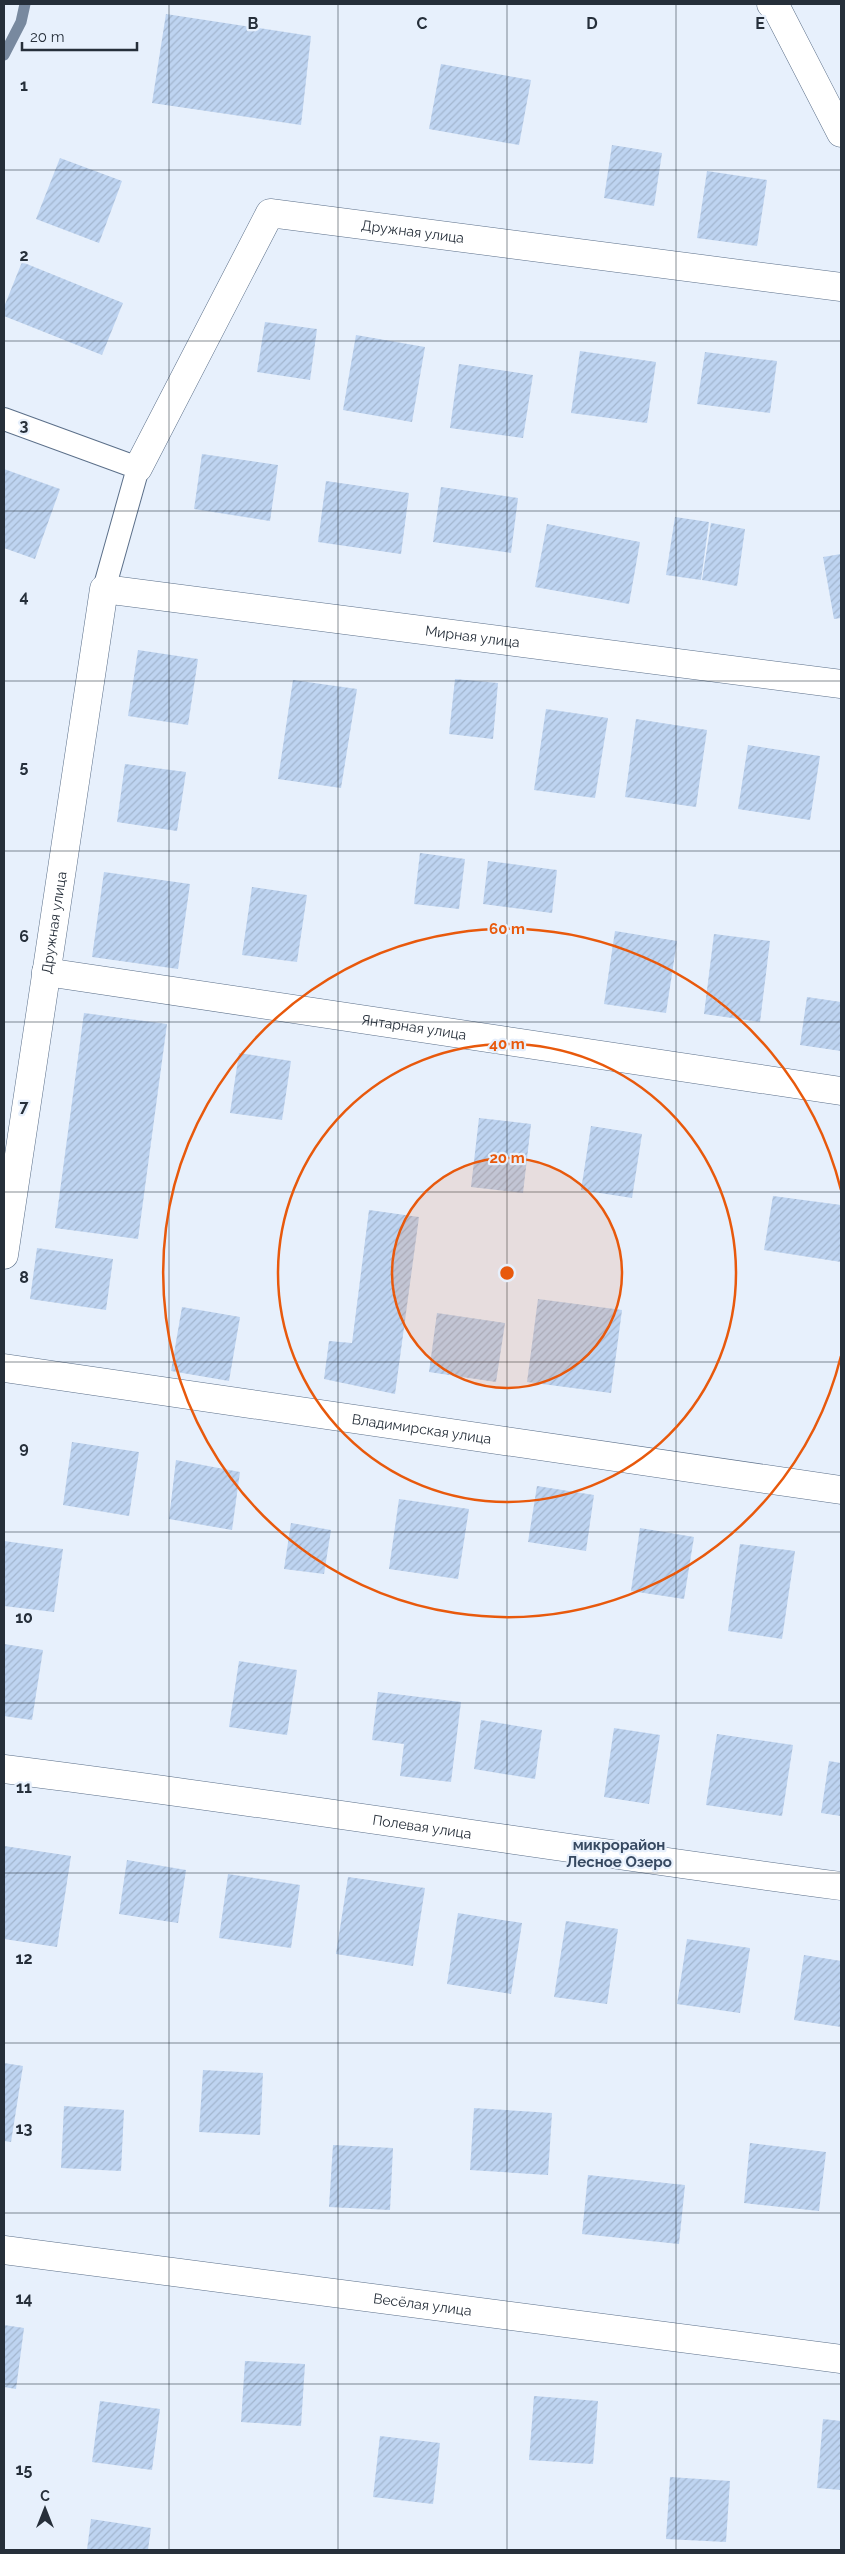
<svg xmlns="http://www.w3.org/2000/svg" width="845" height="2554" font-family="Raleway,sans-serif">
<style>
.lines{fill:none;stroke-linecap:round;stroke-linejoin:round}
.stream{stroke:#78899f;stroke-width:11}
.building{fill:url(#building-hatch)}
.lane-casing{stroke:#5b6f89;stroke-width:24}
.street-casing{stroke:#5b6f89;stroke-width:29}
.lane{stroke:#fff;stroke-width:22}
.street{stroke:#fff;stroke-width:28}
.grid{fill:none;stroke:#262f3a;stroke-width:1;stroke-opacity:0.55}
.ring{fill:none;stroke:#e8590c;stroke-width:2.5}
.labels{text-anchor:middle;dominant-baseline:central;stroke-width:4.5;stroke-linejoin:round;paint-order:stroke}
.street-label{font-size:14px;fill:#262f3a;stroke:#e7f0fc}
.neighbourhood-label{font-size:15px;font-weight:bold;fill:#374961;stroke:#e7f0fc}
.grid-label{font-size:16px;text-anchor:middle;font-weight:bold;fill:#262f3a;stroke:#e7f0fc;stroke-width:4.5;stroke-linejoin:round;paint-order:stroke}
.centre{fill:#e8590c;stroke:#e7f0fc;stroke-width:2.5}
.ring-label{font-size:15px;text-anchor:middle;font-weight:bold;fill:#e8590c;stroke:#e7f0fc;stroke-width:4.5;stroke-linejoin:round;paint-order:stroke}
</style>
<defs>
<pattern id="building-hatch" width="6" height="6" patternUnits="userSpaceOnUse" patternTransform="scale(1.25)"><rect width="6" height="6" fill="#bed4f1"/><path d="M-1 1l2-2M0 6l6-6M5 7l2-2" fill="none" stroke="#a3b6cf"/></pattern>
</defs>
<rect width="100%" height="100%" fill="#e7f0fc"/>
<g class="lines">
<!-- stream -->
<path class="stream" d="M4,55L21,22L25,4"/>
</g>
<!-- building -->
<g class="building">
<path d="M166,14L311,36L301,125L152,103Z"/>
<path d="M441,64L531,80L519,145L429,129Z"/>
<path d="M612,145L662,153L654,206L604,198Z"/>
<path d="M60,158L122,181L99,243L36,219Z"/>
<path d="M707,171L767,180L757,246L697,238Z"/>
<path d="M22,262L123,303L102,355L4,316V307Z"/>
<path d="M265,322L317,329L310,380L257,372Z"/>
<path d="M356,335L425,347L412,422L343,410Z"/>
<path d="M580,351L656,362L647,423L571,413Z"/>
<path d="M705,352L777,361L770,413L697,404Z"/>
<path d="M459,364L533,375L523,438L450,428Z"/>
<path d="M202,454L278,465L270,521L194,509Z"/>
<path d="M4,469L60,489L35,559L4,548Z"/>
<path d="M326,481L409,493L401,554L318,542Z"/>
<path d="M441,487L518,498L511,553L433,542Z"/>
<path d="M675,517L709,522L701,580L666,575Z"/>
<path d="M711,523L745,529L737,586L702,580Z"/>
<path d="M547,524L640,542L629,604L535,587Z"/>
<path d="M841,554V618L834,619L823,557Z"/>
<path d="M138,650L198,659L188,725L128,716Z"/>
<path d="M455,679L498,683L493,739L449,734Z"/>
<path d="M293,680L357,689L341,788L278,779Z"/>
<path d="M546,709L608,718L595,798L534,790Z"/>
<path d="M636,719L707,730L696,807L625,797Z"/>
<path d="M748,745L820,756L810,820L738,809Z"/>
<path d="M125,764L186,772L177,831L117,822Z"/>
<path d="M420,853L465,859L459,909L414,904Z"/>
<path d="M488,861L557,870L552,913L483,904Z"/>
<path d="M104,872L190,884L178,969L92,957Z"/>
<path d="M252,887L307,895L297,962L242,955Z"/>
<path d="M615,931L677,941L666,1013L604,1004Z"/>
<path d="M714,934L770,941L760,1022L704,1014Z"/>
<path d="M807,997L841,1002V1051L800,1045Z"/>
<path d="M84,1013L167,1024L138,1239L55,1228Z"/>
<path d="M239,1053L291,1061L282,1120L230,1113Z"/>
<path d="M479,1118L531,1124L523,1193L471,1187Z"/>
<path d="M591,1126L642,1134L632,1198L581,1190Z"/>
<path d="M773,1196L841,1205V1262L764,1250Z"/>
<path d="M369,1210L419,1217L395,1394L324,1379L329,1341L352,1343Z"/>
<path d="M37,1248L113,1259L106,1310L30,1299Z"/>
<path d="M538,1299L622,1310L611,1393L527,1382Z"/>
<path d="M182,1307L240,1317L229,1381L171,1371Z"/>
<path d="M437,1313L505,1323L496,1382L429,1372Z"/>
<path d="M72,1442L139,1452L129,1516L63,1505Z"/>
<path d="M176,1460L240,1472L232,1530L169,1519Z"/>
<path d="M537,1486L594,1495L586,1551L528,1542Z"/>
<path d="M399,1499L469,1509L458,1579L389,1569Z"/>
<path d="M291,1523L331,1530L324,1574L284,1569Z"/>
<path d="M640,1528L694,1537L684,1599L631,1591Z"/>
<path d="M4,1541L63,1549L54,1612L4,1606Z"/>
<path d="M740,1544L795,1551L782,1639L728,1631Z"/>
<path d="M4,1644L43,1650L32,1720L4,1716Z"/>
<path d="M239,1661L297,1670L287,1735L229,1727Z"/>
<path d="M378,1692L461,1702L451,1782L400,1776L404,1744L372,1740Z"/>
<path d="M481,1720L542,1730L535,1779L474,1769Z"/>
<path d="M614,1728L660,1735L649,1804L604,1797Z"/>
<path d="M717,1734L793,1745L782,1816L706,1805Z"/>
<path d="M829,1761L841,1763V1816L821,1813Z"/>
<path d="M4,1846L71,1856L57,1947L4,1939Z"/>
<path d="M127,1860L186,1870L178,1923L119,1914Z"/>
<path d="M228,1874L300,1885L291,1948L219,1938Z"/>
<path d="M348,1877L425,1888L413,1966L336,1954Z"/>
<path d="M458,1913L522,1923L511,1994L447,1984Z"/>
<path d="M566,1921L618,1929L607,2004L554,1997Z"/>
<path d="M687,1939L750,1948L740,2013L677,2004Z"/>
<path d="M804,1955L841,1961V2027L794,2020Z"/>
<path d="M4,2063L23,2066L11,2142L4,2141Z"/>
<path d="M203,2070L263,2073L260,2135L199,2132Z"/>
<path d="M64,2106L124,2110L121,2171L61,2168Z"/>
<path d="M474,2108L552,2113L548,2175L470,2170Z"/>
<path d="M750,2143L826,2152L819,2211L744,2203Z"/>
<path d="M333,2145L393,2148L390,2210L329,2207Z"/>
<path d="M588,2175L685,2185L679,2244L582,2234Z"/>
<path d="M4,2325L24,2328L16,2389L4,2387Z"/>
<path d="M245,2361L305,2364L301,2426L241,2422Z"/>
<path d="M534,2396L598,2401L593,2464L529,2460Z"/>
<path d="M100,2401L160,2409L152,2470L92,2462Z"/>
<path d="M823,2419L841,2421V2490L817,2488Z"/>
<path d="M380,2436L440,2443L433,2504L373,2497Z"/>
<path d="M670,2477L730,2481L726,2542L666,2539Z"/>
<path d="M91,2519L151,2528L148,2550H87Z"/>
</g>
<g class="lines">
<!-- lane casing -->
<g class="lane-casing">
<path id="lane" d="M4,419L138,468L104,589"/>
</g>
<!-- street casing -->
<g class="street-casing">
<g id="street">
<path d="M771,4L778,11L841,133"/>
<path id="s1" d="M138,468L270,213L841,287"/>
<path id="s2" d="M46,972L841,1091"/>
<path id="s3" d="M4,1255L104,589L841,684"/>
<path id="s4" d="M4,1368L841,1490"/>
<path id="s5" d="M4,1769C283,1804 562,1849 841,1886"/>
<path id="s6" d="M4,2250L841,2359"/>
</g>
</g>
<!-- lane -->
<use href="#lane" class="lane"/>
<!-- street -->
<use href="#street" class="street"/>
</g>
<!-- grid -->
<path class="grid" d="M169,4V2550M338,4V2550M507,4V2550M676,4V2550M4,170H841M4,341H841M4,511H841M4,681H841M4,851H841M4,1022H841M4,1192H841M4,1362H841M4,1532H841M4,1703H841M4,1873H841M4,2043H841M4,2213H841M4,2384H841"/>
<!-- distance rings -->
<circle cx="507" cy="1273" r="115" fill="#e8590c" fill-opacity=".12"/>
<g class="ring">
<circle cx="507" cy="1273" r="115"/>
<circle cx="507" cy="1273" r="229"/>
<path d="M841 1356A344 344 0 1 1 841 1190"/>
</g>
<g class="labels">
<!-- street labels -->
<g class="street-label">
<text stroke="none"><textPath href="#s1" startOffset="431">Дружная улица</textPath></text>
<text stroke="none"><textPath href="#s3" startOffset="1045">Мирная улица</textPath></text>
<text stroke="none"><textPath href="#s3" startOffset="336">Дружная улица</textPath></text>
<text stroke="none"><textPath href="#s2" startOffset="372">Янтарная улица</textPath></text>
<text stroke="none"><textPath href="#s4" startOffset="422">Владимирская улица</textPath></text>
<text stroke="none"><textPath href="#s5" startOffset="422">Полевая улица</textPath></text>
<text stroke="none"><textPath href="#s6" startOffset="422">Весёлая улица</textPath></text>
</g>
<!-- neighbourhood labels -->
<g class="neighbourhood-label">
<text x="619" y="1845">микрорайон<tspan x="619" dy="17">Лесное Озеро</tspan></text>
</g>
</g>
<g class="grid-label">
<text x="253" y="29">B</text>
<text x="422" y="29">C</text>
<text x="592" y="29">D</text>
<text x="760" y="29">E</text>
<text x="24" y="91">1</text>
<text x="24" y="261">2</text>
<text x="24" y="431">3</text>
<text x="24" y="602">4</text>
<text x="24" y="772">5</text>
<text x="24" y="942">6</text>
<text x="24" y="1112">7</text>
<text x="24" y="1283">8</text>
<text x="24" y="1453">9</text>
<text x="24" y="1623">10</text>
<text x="24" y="1793">11</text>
<text x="24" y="1964">12</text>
<text x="24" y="2134">13</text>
<text x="24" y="2304">14</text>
<text x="24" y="2475">15</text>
</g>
<circle cx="507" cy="1273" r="8" class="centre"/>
<g class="ring-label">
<text x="507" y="934">60 m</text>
<text x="507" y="1049">40 m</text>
<text x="507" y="1163">20 m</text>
</g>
<!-- border -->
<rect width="845" height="2554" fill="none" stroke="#262f3a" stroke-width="10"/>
<!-- north arrow -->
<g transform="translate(45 2509)" stroke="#e7f0fc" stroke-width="4" paint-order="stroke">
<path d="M0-4L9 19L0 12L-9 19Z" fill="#262f3a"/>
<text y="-8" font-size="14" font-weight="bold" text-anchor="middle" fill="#262f3a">С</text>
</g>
<!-- scale -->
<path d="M22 42v8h115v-8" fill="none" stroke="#262f3a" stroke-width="2.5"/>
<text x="30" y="42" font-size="15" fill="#262f3a" stroke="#e7f0fc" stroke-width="4" paint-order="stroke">20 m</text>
</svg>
